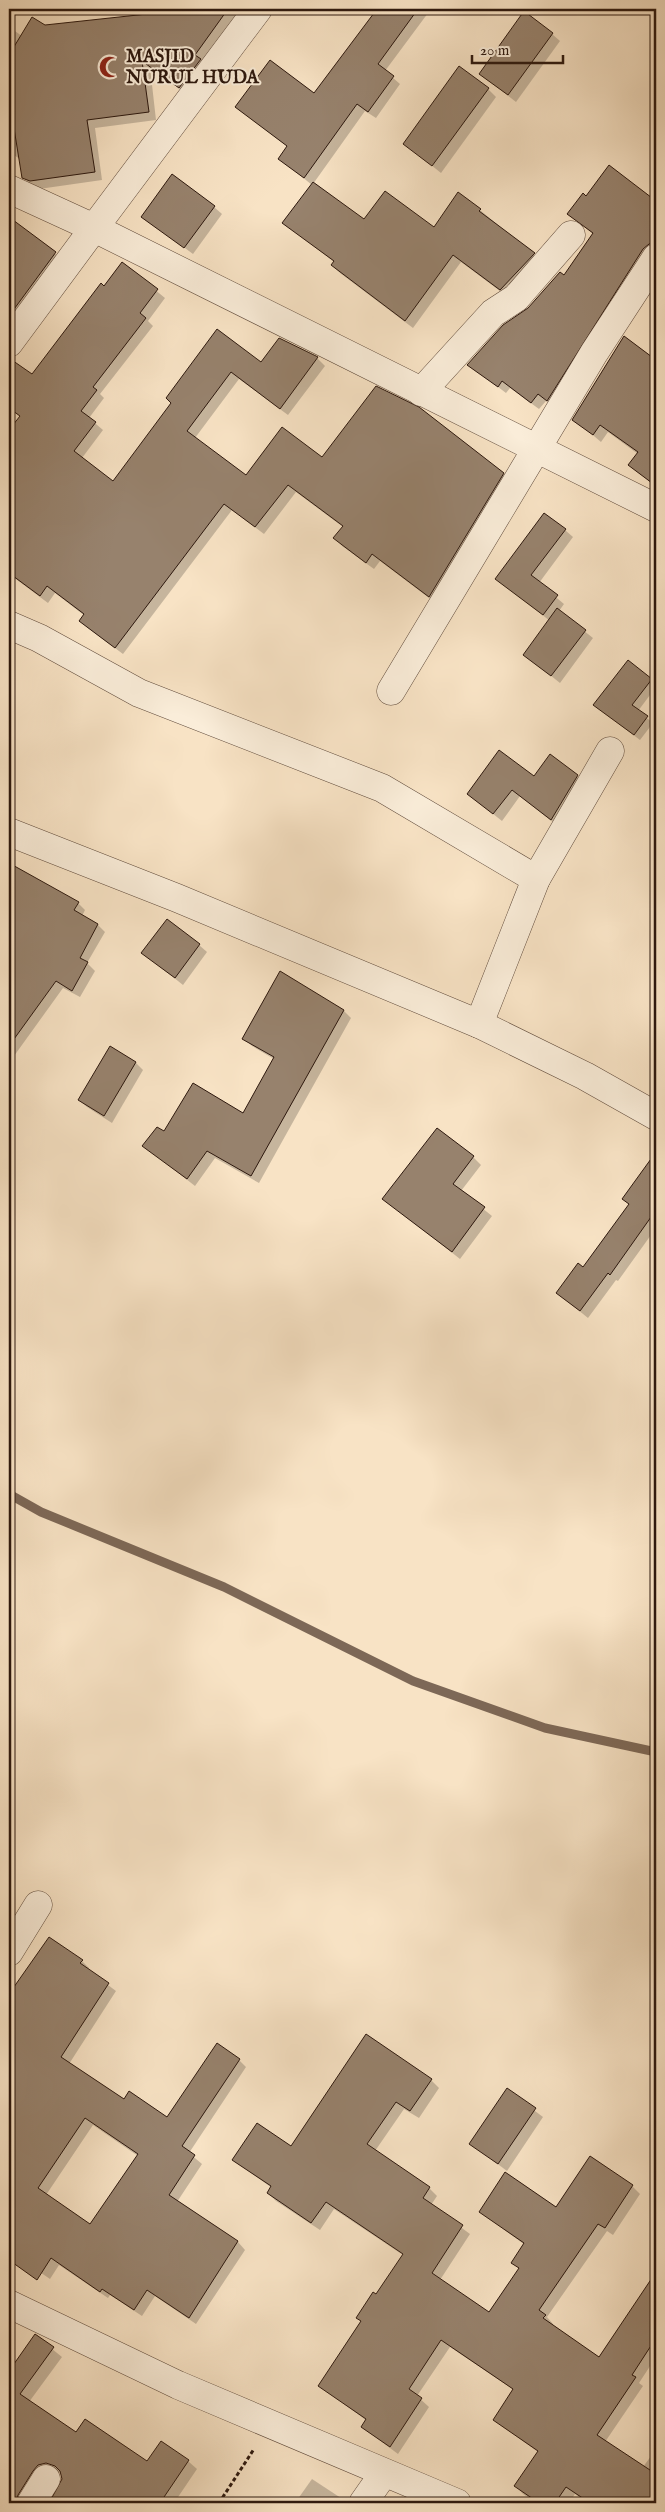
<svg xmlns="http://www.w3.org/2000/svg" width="665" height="2512" font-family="'IM FELL English',serif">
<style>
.shadow{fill:#0003;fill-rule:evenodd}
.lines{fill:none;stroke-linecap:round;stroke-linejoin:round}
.stream{stroke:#7d6857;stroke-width:9}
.building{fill:#97826d;stroke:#2d180e;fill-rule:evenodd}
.street-casing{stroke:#604b3c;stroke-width:29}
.path{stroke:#2d180e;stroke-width:3;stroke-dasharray:4 2.5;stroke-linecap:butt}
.street{stroke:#faedd9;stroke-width:28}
.labels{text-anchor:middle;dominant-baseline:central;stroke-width:4;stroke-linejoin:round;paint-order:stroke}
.poi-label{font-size:18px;font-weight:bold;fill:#2d180e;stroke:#faedd9;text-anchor:start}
</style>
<rect width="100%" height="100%" fill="#f8e3c5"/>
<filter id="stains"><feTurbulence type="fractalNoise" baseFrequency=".004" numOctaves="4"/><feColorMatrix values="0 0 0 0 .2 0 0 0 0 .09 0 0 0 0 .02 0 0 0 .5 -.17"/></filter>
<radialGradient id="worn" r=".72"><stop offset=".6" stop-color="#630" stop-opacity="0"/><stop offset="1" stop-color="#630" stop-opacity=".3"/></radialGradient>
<!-- shadow -->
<g class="shadow">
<path d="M152,9H247L188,95L150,67L156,120L95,128L102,180L39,189L31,185L23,177L20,159L9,152V27L22,36L45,27L148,15Z"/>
<path d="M376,9H431L385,71L400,84L376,118L365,111L313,184L364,221L434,228L480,210L541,261L508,297L461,262L413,328L340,273L332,265L334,262L284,223L312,185L280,159L288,147L236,107L315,95L377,10Z"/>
<path d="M552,34L560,41L516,102L480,74Z"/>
<path d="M488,89L496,97L441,173L405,144Z"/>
<path d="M610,167L656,202V252L555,407L546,401L539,409L510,388L506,393L469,365L564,277L594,235L569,214L587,197Z"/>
<path d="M214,207L222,214L193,254L143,217Z"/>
<path d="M9,219L63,260L9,334Z"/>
<path d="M122,263L165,298L148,321L153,326L100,394L104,398L89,418L103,430L82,458L114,483L172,404L217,331L261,364L279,339L317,358L325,366L288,415L239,379L195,438L246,477L322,459L503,474L510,482L437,604L380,561L374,569L342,546L335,538L343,527L296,492L264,534L232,510L123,654L88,628L81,621L85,616L55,593L48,603L9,574V432L20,417L9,408V388L23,369L32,375Z"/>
<path d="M656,352V487L630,465L638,454L608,432L601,442L574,419L652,358Z"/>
<path d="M565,530L573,537L539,583L564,604L559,611L593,638L560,683L525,655L550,621L497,579Z"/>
<path d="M651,679L656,687L638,711L653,723L640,740L594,705Z"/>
<path d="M577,776L585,783L559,827L520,796L502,821L468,794L534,778Z"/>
<path d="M9,863L78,903L85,910L82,916L98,925L105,932L87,963L95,971L80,997L63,988L9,1063Z"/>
<path d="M199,945L207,952L183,985L143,953Z"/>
<path d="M281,973L344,1011L351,1018L259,1183L215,1158L195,1186L144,1146L164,1133L243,1115L274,1059L252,1046L244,1038Z"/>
<path d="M110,1048L136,1063L143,1070L112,1123L87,1107L79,1100Z"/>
<path d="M9,1067L14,1072L9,1080Z"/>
<path d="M656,1155V1228L618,1281L616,1280L588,1318L557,1293L583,1268L629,1205L623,1199Z"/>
<path d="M473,1157L481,1165L461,1191L492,1216L460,1259L384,1199Z"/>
<path d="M50,1938L82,1961L89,1968L88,1970L116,1991L69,2064L124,2101L168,2119L239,2060L246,2067L189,2153L202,2164L177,2202L238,2242L245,2250L196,2324L155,2296L142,2316L110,2295L108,2298L59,2265L50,2279L9,2251V2080L11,2077L9,2076V1997ZM93,2125L138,2156L91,2226L46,2195Z"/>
<path d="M431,2080L439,2088L419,2118L404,2109L375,2151L429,2188L437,2196L431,2205L470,2234L440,2280L490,2314L519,2269L513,2262L525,2245L480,2212L556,2209L632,2186L640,2194L613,2235L607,2231L547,2317L553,2324L552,2326L600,2358L656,2274V2357L639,2383L643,2386L605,2442L643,2467L654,2452L656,2454V2503H588L575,2494L569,2503H537L523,2494L516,2486L538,2452L494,2420L514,2390L450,2347L417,2396L429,2407L398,2454L362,2427L367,2421L320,2386L403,2255L334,2209L320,2230L276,2201L268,2193L272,2188L233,2160L291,2148Z"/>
<path d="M507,2090L543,2117L507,2171L471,2144Z"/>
<path d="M36,2336L62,2357L29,2402L76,2434L148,2463L188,2461L197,2469L174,2503H50L63,2480L61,2473L57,2472L28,2503H9V2373Z"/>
<path d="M312,2479L347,2502L348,2503H295Z"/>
</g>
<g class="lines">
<!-- stream -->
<path class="stream" d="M9,1494L41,1512L224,1587L413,1681L545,1728L656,1752"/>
</g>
<!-- building -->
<g class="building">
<path d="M151,9H228L195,55L201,59L179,88L142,61L149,112L87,120L95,172L30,181L22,178L9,97V55L32,17L45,25L147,14Z"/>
<path d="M377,9H418L378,64L394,76L368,112L357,104L304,178L278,159L287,146L235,107L270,60L314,93Z"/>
<path d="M524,11L553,33L508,95L479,74Z"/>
<path d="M459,66L489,88L432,166L403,144Z"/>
<path d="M609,165L656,201V242L649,244L643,249L547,401L538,394L531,403L502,381L498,387L467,365L503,325L528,308L560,272L564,275L593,233L567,214L583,193L586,196Z"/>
<path d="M172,174L215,206L184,248L141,217Z"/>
<path d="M313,182L364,219L385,191L434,227L458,192L481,209L479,211L535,253L500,290L453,255L405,321L331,265L334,261L282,223Z"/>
<path d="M9,217L56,252L9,316Z"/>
<path d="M122,262L158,289L140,313L146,318L93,387L97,390L81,411L96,422L74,451L113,481L171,403L166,398L217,329L261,362L279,338L318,357L280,409L231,372L187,431L246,475L282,427L322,457L376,386L419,407L504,473L429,597L372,554L366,563L333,538L343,526L288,485L255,527L224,504L115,648L79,621L84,614L47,586L40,596L9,573V430L20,416L9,408V358L32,374L101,283L104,286Z"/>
<path d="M624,336L656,360V486L628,465L638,452L600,425L593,435L572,420Z"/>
<path d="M544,513L566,529L531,575L558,595L543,615L495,579Z"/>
<path d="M557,608L586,630L551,676L523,655Z"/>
<path d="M628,660L652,679L632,705L648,716L634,735L593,705Z"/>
<path d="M499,750L534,776L550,754L578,775L551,820L512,790L493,814L467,794Z"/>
<path d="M9,863L79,902L74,910L98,924L80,958L88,962L72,991L56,981L9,1046Z"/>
<path d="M167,919L200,944L175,978L141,953Z"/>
<path d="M280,971L344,1010L251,1176L207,1151L187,1179L142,1146L157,1127L164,1131L193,1083L243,1113L274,1057L242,1039Z"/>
<path d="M110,1046L136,1062L104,1116L78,1100Z"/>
<path d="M437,1128L474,1156L453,1184L485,1207L452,1252L382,1199Z"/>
<path d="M656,1152V1210L610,1275L608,1273L580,1311L556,1293L578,1263L583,1267L629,1204L622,1199Z"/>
<path d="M49,1937L83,1960L80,1963L109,1983L61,2057L124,2099L129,2091L167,2117L217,2043L240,2059L182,2146L195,2155L169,2195L238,2241L189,2318L147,2290L134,2310L102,2289L100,2292L51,2258L37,2280L9,2260V1994ZM85,2118L138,2154L90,2224L38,2188Z"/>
<path d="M366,2034L432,2079L410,2111L396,2102L367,2144L430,2187L423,2198L463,2225L432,2273L489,2312L519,2268L511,2263L524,2243L479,2212L505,2172L556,2207L590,2156L633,2185L605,2228L598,2224L539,2310L546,2315L543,2318L599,2357L656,2272V2338L632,2375L636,2377L597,2435L656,2474V2503H590L566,2487L555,2503H539L514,2486L538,2451L493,2420L513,2389L441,2340L409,2389L422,2398L390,2447L361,2427L366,2419L318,2386L361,2321L356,2318L373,2292L376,2294L403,2254L326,2202L311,2223L267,2193L271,2186L232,2160L257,2123L291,2146Z"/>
<path d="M507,2088L536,2108L498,2164L469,2144Z"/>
<path d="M35,2334L54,2347L20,2394L76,2432L85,2419L147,2461L161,2441L189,2460L160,2503H49L62,2479L60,2471L55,2466L46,2463L38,2465L33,2471L18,2495L16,2503H9V2371Z"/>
</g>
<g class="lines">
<!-- street casing -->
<g class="street-casing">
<g id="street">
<path d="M9,189L94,228L258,9"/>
<path d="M9,343L94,228L656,508"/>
<path d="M421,392L493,313L516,298L571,235"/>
<path d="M9,625L39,638L139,693L382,788L536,879"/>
<path d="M391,691L594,353L656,258"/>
<path d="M9,832L177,898L479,1024L585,1076L656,1116"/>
<path d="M479,1024L536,879L610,751"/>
<path d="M9,1952L38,1905"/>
<path d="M9,2304L178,2385L457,2503"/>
<path d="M31,2503L46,2479"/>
<path d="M363,2503L384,2473"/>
</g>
</g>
<!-- path -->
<path class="path" d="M219,2503L254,2449"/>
<!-- street -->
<use href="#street" class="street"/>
</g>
<!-- icons -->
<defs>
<g id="mosque-bare" transform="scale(1.725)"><path d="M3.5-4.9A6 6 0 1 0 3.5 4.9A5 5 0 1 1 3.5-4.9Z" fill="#8f2418" stroke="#faedd9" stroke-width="2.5" paint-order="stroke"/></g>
</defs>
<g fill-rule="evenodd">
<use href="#mosque-bare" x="110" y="67"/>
</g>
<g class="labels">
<!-- poi labels -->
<g class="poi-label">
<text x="126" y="57">MASJID<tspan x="126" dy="21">NURUL HUDA</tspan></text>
</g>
</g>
<!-- margin -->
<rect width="665" height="2512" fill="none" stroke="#f8e3c5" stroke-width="30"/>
<rect x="10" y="10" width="645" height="2492" fill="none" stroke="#2d180e" stroke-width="2.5"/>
<rect x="15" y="15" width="635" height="2482" fill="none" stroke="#2d180e"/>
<!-- scale -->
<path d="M472 55v8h91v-8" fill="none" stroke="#2d180e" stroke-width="2.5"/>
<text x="480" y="55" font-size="15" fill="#2d180e" stroke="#faedd9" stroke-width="4" paint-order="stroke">20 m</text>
<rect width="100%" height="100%" filter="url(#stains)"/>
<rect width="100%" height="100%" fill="url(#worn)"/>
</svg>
